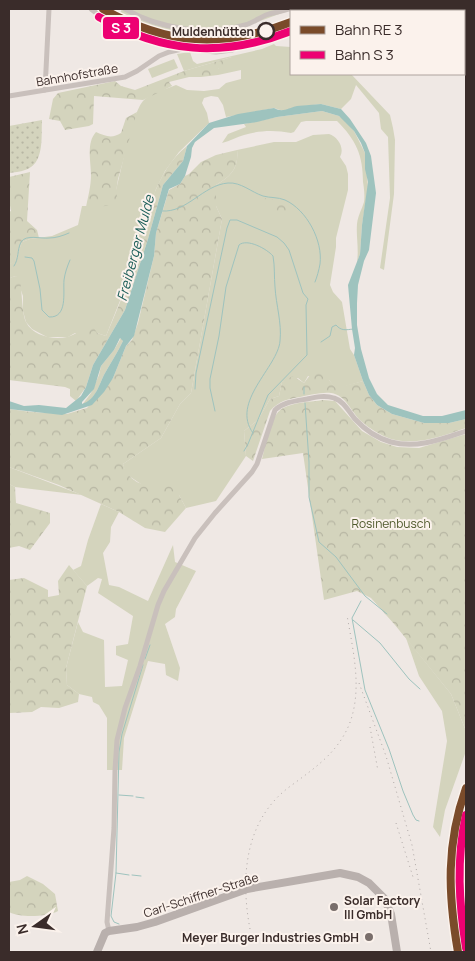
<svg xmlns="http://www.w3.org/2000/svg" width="475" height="961" font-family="Manrope,sans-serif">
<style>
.grass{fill:#d4d4bd}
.forest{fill:url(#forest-crowns)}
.garden{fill:url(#garden-dots)}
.water{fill:#9ec3be;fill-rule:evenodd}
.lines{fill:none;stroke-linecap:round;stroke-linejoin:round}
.stream{stroke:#9ec3be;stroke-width:1}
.minor{stroke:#c9c0bc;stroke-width:5}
.secondary{stroke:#b9b0ad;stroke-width:8}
.rail{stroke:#b0a9a7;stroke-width:1;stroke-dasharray:1 4;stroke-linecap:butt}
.rail-1-casing{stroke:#fbf2ec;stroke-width:11}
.rail-2-casing{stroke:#fbf2ec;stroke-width:11}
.rail-1{stroke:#7a4b2a;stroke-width:8}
.rail-2{stroke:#ed0172;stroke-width:8}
.stop-dot{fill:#fbf2ec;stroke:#3a2c2a;stroke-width:2.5}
.poi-dot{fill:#796e6b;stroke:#fbf2ec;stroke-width:2}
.labels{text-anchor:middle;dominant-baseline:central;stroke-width:4;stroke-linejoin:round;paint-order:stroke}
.stop-label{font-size:12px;font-weight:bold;fill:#3a2c2a;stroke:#fbf2ec;text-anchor:end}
.street-label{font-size:12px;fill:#3a2c2a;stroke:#fbf2ec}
.park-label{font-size:12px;fill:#505a2c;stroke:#fbf2ec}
.poi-label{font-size:12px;font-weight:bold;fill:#3a2c2a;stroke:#fbf2ec;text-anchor:start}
.water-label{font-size:14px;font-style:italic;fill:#1c5e59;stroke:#fbf2ec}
.line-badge{stroke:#fbf2ec;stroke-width:2}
.badge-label{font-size:14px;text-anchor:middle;font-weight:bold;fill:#fff}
</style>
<defs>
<pattern id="forest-crowns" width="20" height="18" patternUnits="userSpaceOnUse" patternTransform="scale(1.25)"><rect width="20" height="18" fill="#d4d4bd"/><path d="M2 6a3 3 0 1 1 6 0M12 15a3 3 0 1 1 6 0" fill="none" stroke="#b7b6a3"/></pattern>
<pattern id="garden-dots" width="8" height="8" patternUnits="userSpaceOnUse" patternTransform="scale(1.25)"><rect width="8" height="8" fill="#d4d4bd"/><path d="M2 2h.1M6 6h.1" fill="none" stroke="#b7b6a3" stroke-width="1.8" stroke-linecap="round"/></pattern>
</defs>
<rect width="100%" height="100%" fill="#efe8e4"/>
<!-- grass -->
<g class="grass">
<path d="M122,9H293L252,24L194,30L192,35L150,26L120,13Z"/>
<path d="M274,44L276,46L291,47V74H351L390,115L393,128L395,140L394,194L384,270L380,268L390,198L388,137L381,129L379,113L356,85L351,99L341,109L321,104L295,107L289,110L283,111L274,108L226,117L223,105L218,97L211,96L204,98L202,103L207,113L209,123L179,152L165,171L156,189L129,278L106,336L97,333H75L68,337H47L32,329L26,322L23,311V296L16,276L9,278V265L15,260L22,242L30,239L52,236L78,225L82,206H106C109,201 115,196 116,190C121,173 132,109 145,99C154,92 166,89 176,85L187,90L204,91L219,89L226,83L241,79V70L218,75V69L232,57L184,71L177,54L190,52L193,61L197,64L262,49Z"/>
<path d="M174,59L178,68L152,78L148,69Z"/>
<path d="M322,111L339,116L346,121L354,131L365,153L368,187L362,225L360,254L357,262C359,249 356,237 357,224C358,215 362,209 364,202C365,196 364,188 363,182C363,155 356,140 337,121H306L301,122L294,132L291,133C276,130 260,130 244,135C237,137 230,141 222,143L228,134L246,127L244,124L277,117Z"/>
<path d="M329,134C338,137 345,148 340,157L346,166L348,174V190L336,238V247L330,285L333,292L342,302L350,349L354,355L363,381L336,389L329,380L308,376L304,383L298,378L282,382L279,396L270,399L258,420L244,431L246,456L216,501L186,508L179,495L165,486H144L126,474L123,464L161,438L180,404L191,393L222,219L216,206V185C231,176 239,168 237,150L274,142H296L313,135Z"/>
<path d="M121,338L123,341C118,352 111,362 105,373C99,384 96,400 82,405L91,393L99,375L101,366L114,350Z"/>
<path d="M9,467L82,495L15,487L9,484Z"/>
<path d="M101,504L119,512L111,527L110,542L103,553L109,585L119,587L148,601L173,545L175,562L196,571L176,609L175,617L165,624L180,668L178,681L166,675L165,664L148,661L124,738L122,770H107V718L99,705L93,702L92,697L79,694L67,685L66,668L78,622L83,632L104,640L105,687L122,686L128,660L116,655V646L128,644L133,616L98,593L102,579L98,578L87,586L73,570L81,566L88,540Z"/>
<path d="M406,638L451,694L466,731V751L445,810L440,837L433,827L447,741L442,711L419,676Z"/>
<path d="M466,839V925L464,923V869Z"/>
</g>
<!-- forest -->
<g class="forest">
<path d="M232,57L235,62L218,69V75L201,77H189L169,82L172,86L143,100L94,96L93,124L89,126L65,130L60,121L49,119L53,99L58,93L115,81L121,86L135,90L184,71Z"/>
<path d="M137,112L118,179L116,192L119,203L106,206L86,207C88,197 91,186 91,175C91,161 86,143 96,132C105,136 112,139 121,133L126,118Z"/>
<path d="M187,146L183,161L163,185L148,239L125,310L93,365L86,387L76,401L70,396V389L65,387L9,380V278L16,276L20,280C22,291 22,314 26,322C33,336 53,340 67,337C75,335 84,328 91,323L97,333L106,336C114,317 122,298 129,279C145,235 148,177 187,146Z"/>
<path d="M237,150C239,168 231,176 216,185V206L222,219L191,393L180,404L161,438L123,464C131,489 155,488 177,483L179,495L186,508L165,532L145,528L119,512L59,485L9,467V409L31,412L67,414L87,408L113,378L126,346L132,340L138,323L154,256L156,233L169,190L180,184L185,176L189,174L201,162L216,155Z"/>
<path d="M30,172L27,221L37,230L39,238L30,239L22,242L15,261L9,265V212L11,211L9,200V177Z"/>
<path d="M265,198C278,199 288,204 297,212L296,216C291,217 274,210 266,208L264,202Z"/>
<path d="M323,365L329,380L336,388L363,381L369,395L377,405L392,414L424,423H449L466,419V428C442,436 417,446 391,439C380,435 370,429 361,421C351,412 346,395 331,393C321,392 310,395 300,397C287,399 279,401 270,411L253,461L246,456L244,431L258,420L270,399L279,396L282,382L293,376L304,383L314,370Z"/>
<path d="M323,400L335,401L362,431L381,442L397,447L419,448L466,434V731L451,694L395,625L371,598L357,591L324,600L303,453L262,459C266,445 270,415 283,408C295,402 311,402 323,400Z"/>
<path d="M9,484L15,487L16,503L50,513V523L30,550L19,546L9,548Z"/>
<path d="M69,565L87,586L66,668L67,685L79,694L78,702L59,708L41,707L32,712L9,713V580L24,578L48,590V597L59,595L58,581Z"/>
<path d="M27,876L43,884L55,894L58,911C47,917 20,918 9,912V882L20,880Z"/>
</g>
<!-- garden -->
<path class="garden" d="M42,120C41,136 45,164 25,170C20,172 14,172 9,173V126Z"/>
<!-- water -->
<path class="water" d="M321,104L341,109L350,119L366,143L371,156L376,193L369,250L364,261L358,285L357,303V325L361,349L369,378L377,394L388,405L423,416H442L466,410V419L449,423H424L392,414L377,405L369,395L363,381L354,355L355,348L352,329L348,285L360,254L362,225L368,182L365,169V153L361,143L354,131L339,116L322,111L277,117L257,122L214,128L195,142L192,148L191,157L185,176L180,184L169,189L156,233L154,256L134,336L126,346L113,378L104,392L92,405L62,415L9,409V401L24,406L39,405L66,408L81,396L86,387L93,365L125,310L148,239L163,185L183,161L187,146L209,123L238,114L274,108C283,113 288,108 297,106C305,105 313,105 321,104ZM120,338L123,341C118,352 111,362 105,373C99,384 96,400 82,404V402L94,389L101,366L114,350Z"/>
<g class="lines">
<!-- stream -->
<g class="stream">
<path d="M162,211C187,213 203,185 228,183C241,182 251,192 263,196C270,198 278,197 285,200C307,210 323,241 320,264C319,270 317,277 315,282"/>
<path d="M25,257L32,258L34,261L40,289L42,310L49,317C68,318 63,292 64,280C65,273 67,267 70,260"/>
<path d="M14,266C19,259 17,250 21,242C26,234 41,239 49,238C56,238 62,236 69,233"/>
<path d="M321,342L330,336L332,327L336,325C341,331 346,330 353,329"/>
<path d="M304,387V394"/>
<path d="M195,389L196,373L227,228L230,220H237L277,237L284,243L289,250L303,293L308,299L306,305L307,355L268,395L248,444L244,451"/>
<path d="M305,403L309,462V497L319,542L336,557L365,596L387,614"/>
<path d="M215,411L210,388V379L219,336L226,287L239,245C247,238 267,249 273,256C275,267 274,277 275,287C276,305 282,323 280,341C278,367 230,402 253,433"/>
<path d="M361,601L352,618L365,690L389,749L403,791L413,815L416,820L419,821"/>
<path d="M353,620L380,643L409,679L420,689"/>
<path d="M145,659L150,645"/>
<path d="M119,795L133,796"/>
<path d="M136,797L144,798"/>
<path d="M116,873L129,875"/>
<path d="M132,875L141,876"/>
<path d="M119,924L114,922L111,916L116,873L119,752L122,734L143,665"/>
</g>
<!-- minor -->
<g class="minor">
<path d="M91,9C122,34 144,36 181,49"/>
<path d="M125,9C159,29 208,36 245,25C253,23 259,18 266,15C274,12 281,12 289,9"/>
<path d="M45,90L49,9"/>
<path d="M9,96L125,77L137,71L159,56L169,52L182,49L216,52L232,50"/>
<path d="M109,931L107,922L114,828L115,770L117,740L125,708L140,666L158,605L164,591L195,538L215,513L252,472L257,464L275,410C284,402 295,401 307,399C316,397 325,395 334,398C344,401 349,412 355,419C365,430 377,438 391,442C417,449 442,439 466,431"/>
</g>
<!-- secondary -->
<path class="secondary" d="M97,952L105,933L109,931L137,927L155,922L247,889L340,873L358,877L369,883L384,898L391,914L397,952"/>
<!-- rail -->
<g class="rail">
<path d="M359,683L386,756L412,845L431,952"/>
<path d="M370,727L378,771"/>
<path d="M396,823L413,877"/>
<path d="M250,929C240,876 245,818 292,785C316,767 337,753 349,725C363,690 353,651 347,615"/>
</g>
<!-- rail-1 casing -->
<g class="rail-1-casing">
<g id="rail-1">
<path d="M103,9C167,45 222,49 291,22"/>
<path d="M458,952C448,894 446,844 466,788"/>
</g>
</g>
<!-- rail-2 casing -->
<g class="rail-2-casing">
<g id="rail-2">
<path d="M99,17C163,53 222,58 291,31"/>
<path d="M466,815C456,860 459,903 466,948"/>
</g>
</g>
<!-- rail-1 -->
<use href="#rail-1" class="rail-1"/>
<!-- rail-2 -->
<use href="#rail-2" class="rail-2"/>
</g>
<!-- markers -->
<circle class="stop-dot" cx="266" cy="31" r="8"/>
<g class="poi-dot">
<circle cx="334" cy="907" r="5"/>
<circle cx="369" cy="937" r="5"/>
</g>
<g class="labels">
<!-- stop labels -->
<g class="stop-label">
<text x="254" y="31">Muldenhütten</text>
</g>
<!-- street labels -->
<g class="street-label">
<text transform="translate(77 75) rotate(-10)">Bahnhofstraße</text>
<text transform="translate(201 895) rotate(-18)">Carl-Schiffner-Straße</text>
</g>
<!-- park labels -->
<g class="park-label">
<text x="391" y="523">Rosinenbusch</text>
</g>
<!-- poi labels -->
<g class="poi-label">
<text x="344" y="900">Solar Factory<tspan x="344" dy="14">III GmbH</tspan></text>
<text x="359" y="937" text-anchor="end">Meyer Burger Industries GmbH</text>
</g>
<!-- water labels -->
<g class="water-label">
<text transform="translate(135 248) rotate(-75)">Freiberger Mulde</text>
</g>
</g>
<rect class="line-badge" x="102" y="16" width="38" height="24" rx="5" fill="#ed0172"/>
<g class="badge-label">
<text x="121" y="33">S 3</text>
</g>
<!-- border -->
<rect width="475" height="961" fill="none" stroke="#3a2c2a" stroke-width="20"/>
<!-- legend -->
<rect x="290" y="10" width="175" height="65" fill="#fbf2ec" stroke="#aea39e"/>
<rect x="300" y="26" width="25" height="8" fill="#7a4b2a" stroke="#aea39e"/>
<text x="335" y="35" font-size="15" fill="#3a2c2a">Bahn RE 3</text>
<rect x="300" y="51" width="25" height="8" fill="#ed0172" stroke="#aea39e"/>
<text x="335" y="60" font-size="15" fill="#3a2c2a">Bahn S 3</text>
<!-- north arrow -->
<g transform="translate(35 926) rotate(256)" stroke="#fbf2ec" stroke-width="4" paint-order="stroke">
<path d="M0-4L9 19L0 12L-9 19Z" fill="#3a2c2a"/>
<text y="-8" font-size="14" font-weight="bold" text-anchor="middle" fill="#3a2c2a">N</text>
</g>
</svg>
